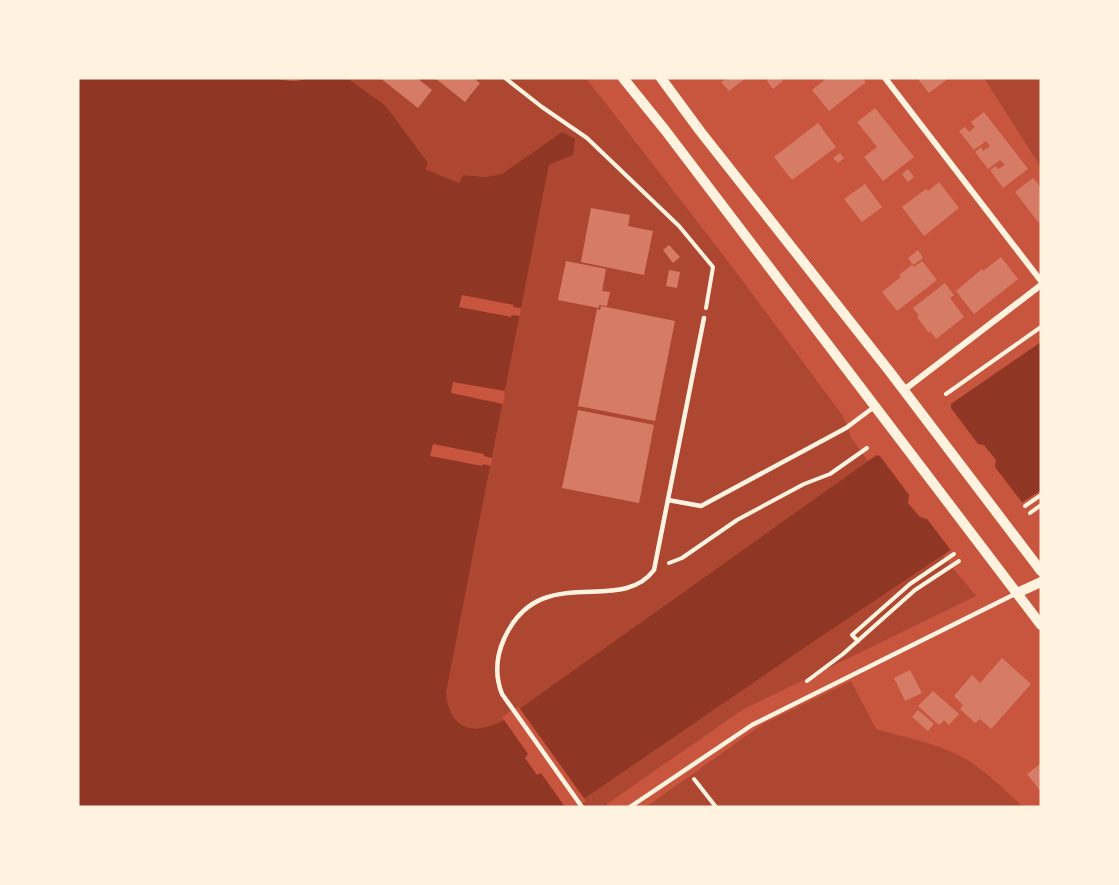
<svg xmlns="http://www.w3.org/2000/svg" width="1119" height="885" font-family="'Archivo Narrow',sans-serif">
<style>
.green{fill:#ae4732}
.water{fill:#8f3625}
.pier{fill:#c8553d}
.building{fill:#d67c66}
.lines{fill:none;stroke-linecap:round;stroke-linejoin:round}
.path{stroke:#fff3e0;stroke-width:4}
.service{stroke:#fff3e0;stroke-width:4.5}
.minor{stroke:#fff3e0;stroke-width:6}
.tertiary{stroke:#fff3e0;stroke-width:10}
</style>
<rect width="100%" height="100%" fill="#c8553d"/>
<!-- green -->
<g class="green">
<path d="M347,78H586L727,260L843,416L852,439L868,461L502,721C472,736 450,729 446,693L549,165L573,155L562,132L502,174L485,177L463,175L459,183L425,169L385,105Z"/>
<path d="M984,78H1041V167L1040,166Z"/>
<path d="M943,556L976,596L742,710L607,804V807H572L810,644Z"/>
<path d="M851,681L876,729C906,738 942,744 969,761C989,774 1006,791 1023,807H646L763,724Z"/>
</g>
<!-- water -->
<path class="water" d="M78,78H275C286,81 296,83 307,78H347L385,105L428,163L425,169L459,183L463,175L485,177L502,174L562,132L575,139L573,155L549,165L446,693C450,729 472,736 502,721L868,461L1041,342V490L810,644L572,807H78Z"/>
<!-- pier -->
<g class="pier">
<path d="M462,295L514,305L513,307L521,308L520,316L512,315L511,317L459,307Z"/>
<path d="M453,382L505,391L503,404L451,393Z"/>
<path d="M951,400V408L978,444L984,445L996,460L995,467L1024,505L953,553L927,519L920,517L908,503L909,495L880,456L872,454Z"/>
<path d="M433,444L484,454V456L492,458L491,466L483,464L482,466L430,456Z"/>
<path d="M518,706L586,801L577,807H565L541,773L537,775L525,758L528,754L502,717Z"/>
</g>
<!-- building -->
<g class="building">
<path d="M380,78H417L432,90L418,108Z"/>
<path d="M435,78H473L480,83L465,102Z"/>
<path d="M727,78H746L729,91L721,82Z"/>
<path d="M771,78H780L783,81L773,89L767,81Z"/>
<path d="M827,78H862L866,82L829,111L812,90Z"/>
<path d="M917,78H949L929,93Z"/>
<path d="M875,108L914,157L883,181L864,157L877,147L857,122Z"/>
<path d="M984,112L1028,169L1003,188L990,170L996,166L998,169L1005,165L1000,160L988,169L975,152L981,147L983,151L990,146L986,141L974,150L959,131L965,127L969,132L975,127L971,122Z"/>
<path d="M818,123L836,147L792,180L774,157Z"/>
<path d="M840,153L844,158L838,163L833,158Z"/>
<path d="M908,169L914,177L908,182L902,174Z"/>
<path d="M1033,178L1041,188V222L1039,223L1015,192Z"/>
<path d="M939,182L959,208L924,236L902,207L926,189L928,191Z"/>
<path d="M865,184L882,207L862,222L844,199Z"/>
<path d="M591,208L630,215L628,226L653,231L644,275L581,262Z"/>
<path d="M669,245L680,257L673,263L663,250Z"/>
<path d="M918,250L923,258L913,265L908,258Z"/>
<path d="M1001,257L1018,279L974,314L956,291L982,269L983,271Z"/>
<path d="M566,261L606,269L602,291L610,292L607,306L599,305V308L558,300Z"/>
<path d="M922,261L937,280L897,311L882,292L901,277L899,275L912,265L914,267Z"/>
<path d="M669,270L680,272L677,288L666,286Z"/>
<path d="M945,283L954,295L950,298L964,317L936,339L930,331L929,333L917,317L919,316L913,308Z"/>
<path d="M601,306L675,321L655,421L578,406L597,309L600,310Z"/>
<path d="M578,410L654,425L639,503L562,488Z"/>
<path d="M1002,658L1031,684L991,729L980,719L975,723L960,709L963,705L954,696L972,675L980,683Z"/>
<path d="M910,670L922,693L905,701L894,678Z"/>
<path d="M933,691L959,714L949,725L944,720L939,725L918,706Z"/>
<path d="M918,710L934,724L928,731L912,717Z"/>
<path d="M1041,763V792L1027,774Z"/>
</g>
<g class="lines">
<!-- path -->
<g class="path">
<path d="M505,78L542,107L587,138L679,226L713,267L706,308"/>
<path d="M946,394L1041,327"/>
<path d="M1025,506L1041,495"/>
<path d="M1030,513L1041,505"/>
<path d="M669,563L682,558L737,520L804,484L830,474L867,448"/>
<path d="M858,641L852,635L910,584L954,554"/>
<path d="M807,681L843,654L915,590L959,561"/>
<path d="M694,779L716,807"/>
</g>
<!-- service -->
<g class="service">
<path d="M668,500L701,506L846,428L874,407"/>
<path d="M582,807L502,694C495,676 496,657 504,639C540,559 619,617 654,570L704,318"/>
<path d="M630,807L752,725L1017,593"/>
</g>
<!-- minor -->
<g class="minor">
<path d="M885,78L1041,281"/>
<path d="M904,390L1041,285"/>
</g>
<!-- tertiary -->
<g class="tertiary">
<path d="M623,78L665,130L1041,625"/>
<path d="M661,78L700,131L890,372L1041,571"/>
<path d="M1017,593L1041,582"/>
</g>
</g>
<!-- border -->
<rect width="1119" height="885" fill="none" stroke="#fff3e0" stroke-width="159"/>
</svg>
